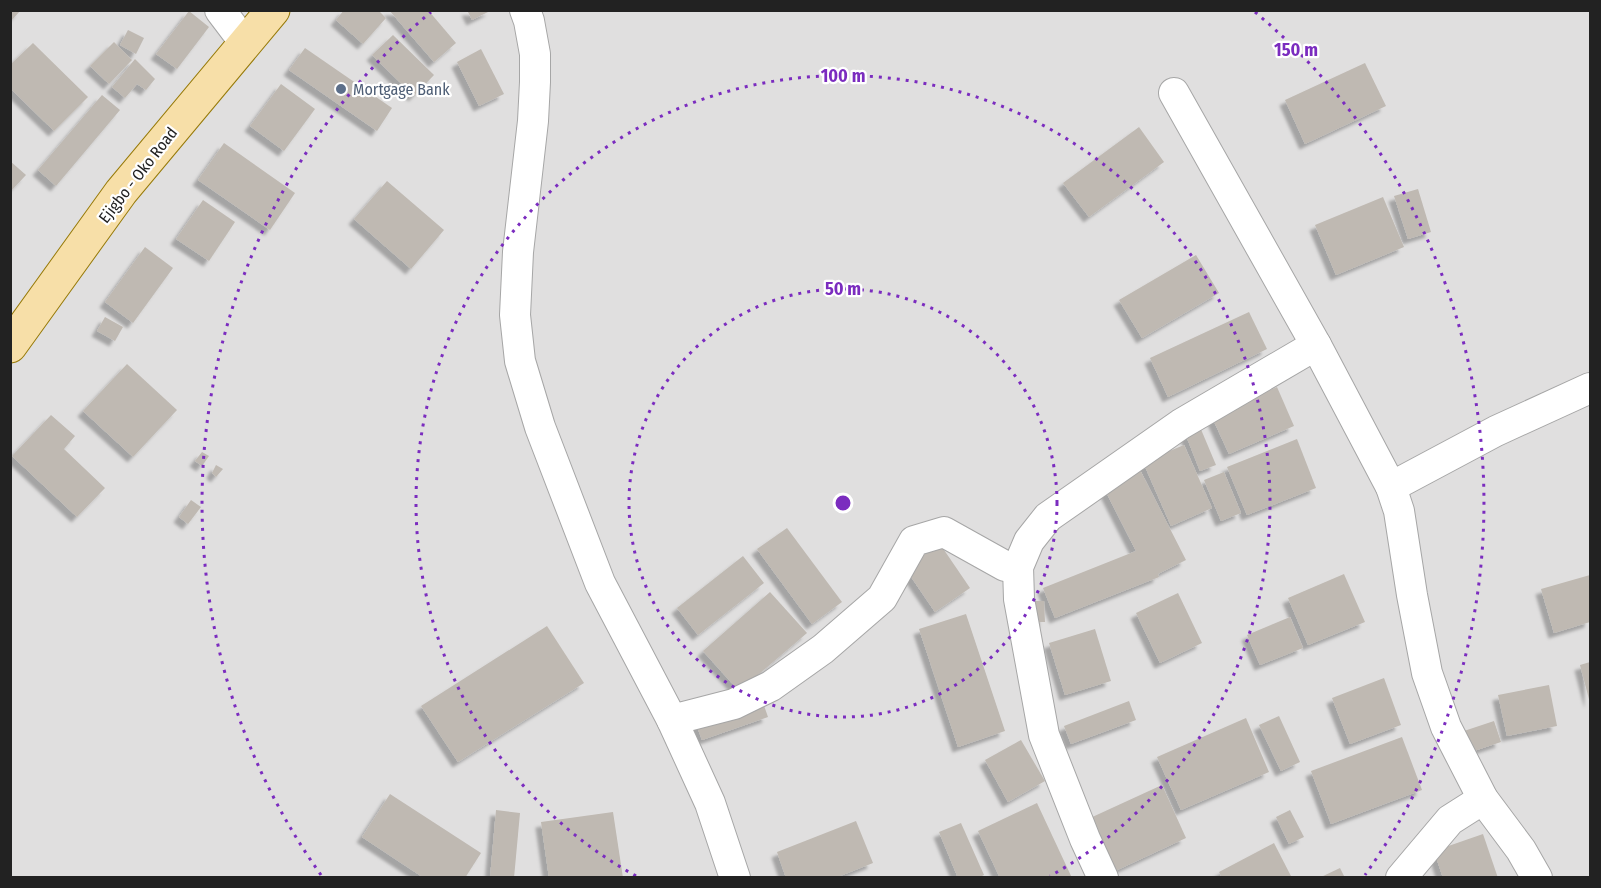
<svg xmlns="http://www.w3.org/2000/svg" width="1601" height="888" font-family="'Fira Sans Condensed',sans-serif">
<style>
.residential{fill:#e0dfdf}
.building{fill:#bfb9b2;filter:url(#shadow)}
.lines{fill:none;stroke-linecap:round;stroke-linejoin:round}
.minor-casing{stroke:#a6a6a6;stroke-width:32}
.primary-casing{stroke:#977a08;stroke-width:35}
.minor{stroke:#fff;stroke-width:30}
.primary{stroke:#f7dfa8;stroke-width:33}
.ring{fill:none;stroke:#7b2cbf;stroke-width:3;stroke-dasharray:3 6}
.service-dot{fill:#5c6f8a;stroke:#fff;stroke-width:2}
.labels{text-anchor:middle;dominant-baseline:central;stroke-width:4.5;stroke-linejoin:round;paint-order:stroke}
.service-label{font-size:16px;fill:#4e5e75;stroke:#fff;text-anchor:start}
.street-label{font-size:16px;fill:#222;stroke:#fff}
.centre{fill:#7b2cbf;stroke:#fff;stroke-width:3}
.ring-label{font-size:18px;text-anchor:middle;font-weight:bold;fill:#7b2cbf;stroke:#fff;stroke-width:4.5;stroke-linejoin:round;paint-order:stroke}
</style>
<defs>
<filter id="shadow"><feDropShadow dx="-5.5" dy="5.5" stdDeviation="1.5" flood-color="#0004"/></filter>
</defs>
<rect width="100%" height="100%" fill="#f1f0e9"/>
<!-- residential -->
<rect class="residential" x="11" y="11" width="1579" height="866"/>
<!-- building -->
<g class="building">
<path d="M10,10H21L10,22Z"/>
<path d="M344,10H378L386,18L363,44L336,20Z"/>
<path d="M389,10H428L456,43L434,62Z"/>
<path d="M467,10H492L472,20Z"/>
<path d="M189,11L209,27L177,69L156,54Z"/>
<path d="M128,30L144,38L136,54L120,45Z"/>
<path d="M393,35L434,75L414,96L372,55Z"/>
<path d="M114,42L132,60L109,84L90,66Z"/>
<path d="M33,43L88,97L54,131L10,88V65Z"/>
<path d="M305,48L392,108L377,131L289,70Z"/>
<path d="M481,49L504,94L479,106L457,62Z"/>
<path d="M135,59L155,79L146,90L137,84L125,98L112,87Z"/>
<path d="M1365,63L1386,106L1305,144L1285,100Z"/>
<path d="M281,84L315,109L284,151L250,126Z"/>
<path d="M102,95L120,110L56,186L38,170Z"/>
<path d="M1139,127L1164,162L1089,217L1063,183Z"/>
<path d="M224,143L295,193L270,230L198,180Z"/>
<path d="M10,161L26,175L10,192Z"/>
<path d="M387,181L444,230L411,269L354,219Z"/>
<path d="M1418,189L1431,232L1408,239L1394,196Z"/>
<path d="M1383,197L1404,247L1336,275L1315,225Z"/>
<path d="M203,200L235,222L209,261L176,239Z"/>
<path d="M145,247L173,268L133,323L105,302Z"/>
<path d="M1196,255L1219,293L1142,338L1119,300Z"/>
<path d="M1249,312L1267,349L1168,397L1150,358Z"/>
<path d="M105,317L123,327L115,341L97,331Z"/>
<path d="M127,364L177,410L133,457L83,411Z"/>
<path d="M1277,387L1294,426L1229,454L1211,415Z"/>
<path d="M51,415L75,436L64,449L105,488L77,517L12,456Z"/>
<path d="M1200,427L1216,465L1200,471L1185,433Z"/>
<path d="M1297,439L1316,488L1247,515L1227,467Z"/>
<path d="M1184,445L1212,508L1171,526L1143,462Z"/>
<path d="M202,452L209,456L202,466L195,461Z"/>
<path d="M216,465L223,469L216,477L212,473Z"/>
<path d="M1140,470L1186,560L1158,574L1159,577L1055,618L1043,588L1136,551L1104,488Z"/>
<path d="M1224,472L1241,513L1221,521L1204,480Z"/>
<path d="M191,500L201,507L188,524L179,517Z"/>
<path d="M787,528L842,602L812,624L757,549Z"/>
<path d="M940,544L970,588L935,612L905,568Z"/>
<path d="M743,556L764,583L698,635L677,608Z"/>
<path d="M1344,574L1365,622L1308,645L1288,598Z"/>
<path d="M1590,575V622L1554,633L1541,589Z"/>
<path d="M770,592L807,633L739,691L703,651Z"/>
<path d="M1178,593L1202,643L1160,663L1136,613Z"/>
<path d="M1027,601H1044L1045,622H1027Z"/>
<path d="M966,614L1005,731L958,747L919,629Z"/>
<path d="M1290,617L1303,648L1260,665L1247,635Z"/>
<path d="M547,626L584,683L458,762L421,706Z"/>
<path d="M1095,629L1111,681L1065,695L1049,643Z"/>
<path d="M1590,662V703L1580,665Z"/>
<path d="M1384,678L1401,725L1350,744L1332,698Z"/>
<path d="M1549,685L1557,726L1507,736L1498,695Z"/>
<path d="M761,697L768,717L702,740L695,721Z"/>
<path d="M1129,701L1136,720L1071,744L1064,726Z"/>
<path d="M1279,716L1300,762L1281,771L1259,725Z"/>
<path d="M1246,718L1269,772L1181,810L1157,757Z"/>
<path d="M1494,721L1501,742L1471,752L1464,731Z"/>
<path d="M1402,737L1422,790L1331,824L1311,771Z"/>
<path d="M1021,740L1045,781L1008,802L985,760Z"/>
<path d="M1162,785L1186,838L1113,872L1088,819Z"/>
<path d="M390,794L481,853L465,878H424L362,837Z"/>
<path d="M1037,803L1072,878H1000L978,831Z"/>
<path d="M496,810L520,813L514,878H490Z"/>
<path d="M1290,810L1304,837L1289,844L1276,817Z"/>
<path d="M613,812L623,878H549L541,822Z"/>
<path d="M856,821L873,863L835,878H786L777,852Z"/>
<path d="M961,823L984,875L978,878H958L939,832Z"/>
<path d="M1483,834L1498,878H1443L1434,851Z"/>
<path d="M1274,843L1292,878H1222L1219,872Z"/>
<path d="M1340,868L1345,878H1319Z"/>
</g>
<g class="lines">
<!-- minor casing -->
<g class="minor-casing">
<g id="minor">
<path d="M220,10L245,43"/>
<path d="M525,10L529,21L535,54V82L533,121L518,252L515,315L520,361L540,427L600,583L672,720L710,803L735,878"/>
<path d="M1174,93L1316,345L1391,487L1399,511L1412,595L1427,673L1446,727L1483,799L1521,850L1537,878"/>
<path d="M1391,487L1496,431L1590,388"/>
<path d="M672,720L734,704L771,686L823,649L882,598L914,541L944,532L1005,566L1018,567"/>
<path d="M1103,878L1085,839L1044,735L1019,599L1018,567L1029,541L1048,517L1181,424L1316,345"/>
<path d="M1401,878L1450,820L1483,799"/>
</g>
</g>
<!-- primary casing -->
<g class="primary-casing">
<path id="primary" d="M10,346L121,192L273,10"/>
</g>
<!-- minor -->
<use href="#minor" class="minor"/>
<!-- primary -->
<use href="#primary" class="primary"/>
</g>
<!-- distance rings -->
<g class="ring">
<circle cx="843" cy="503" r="214"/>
<path d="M636 876A427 427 0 1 1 1050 876"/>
<path d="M321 875A641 641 0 0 1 431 12M1255 12A641 641 0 0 1 1365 875"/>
</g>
<!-- markers -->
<circle class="service-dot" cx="341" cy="89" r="6"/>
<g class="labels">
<!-- service labels -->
<g class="service-label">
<text x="353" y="89">Mortgage Bank</text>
</g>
<!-- street labels -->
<g class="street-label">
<text transform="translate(138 175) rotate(-52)">Ejigbo - Oko Road</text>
</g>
</g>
<circle cx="843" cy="503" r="9" class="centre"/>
<g class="ring-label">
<text x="1296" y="56">150 m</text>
<text x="843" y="82">100 m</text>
<text x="843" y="295">50 m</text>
</g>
<!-- border -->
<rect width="1601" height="888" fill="none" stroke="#222222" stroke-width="24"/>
</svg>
